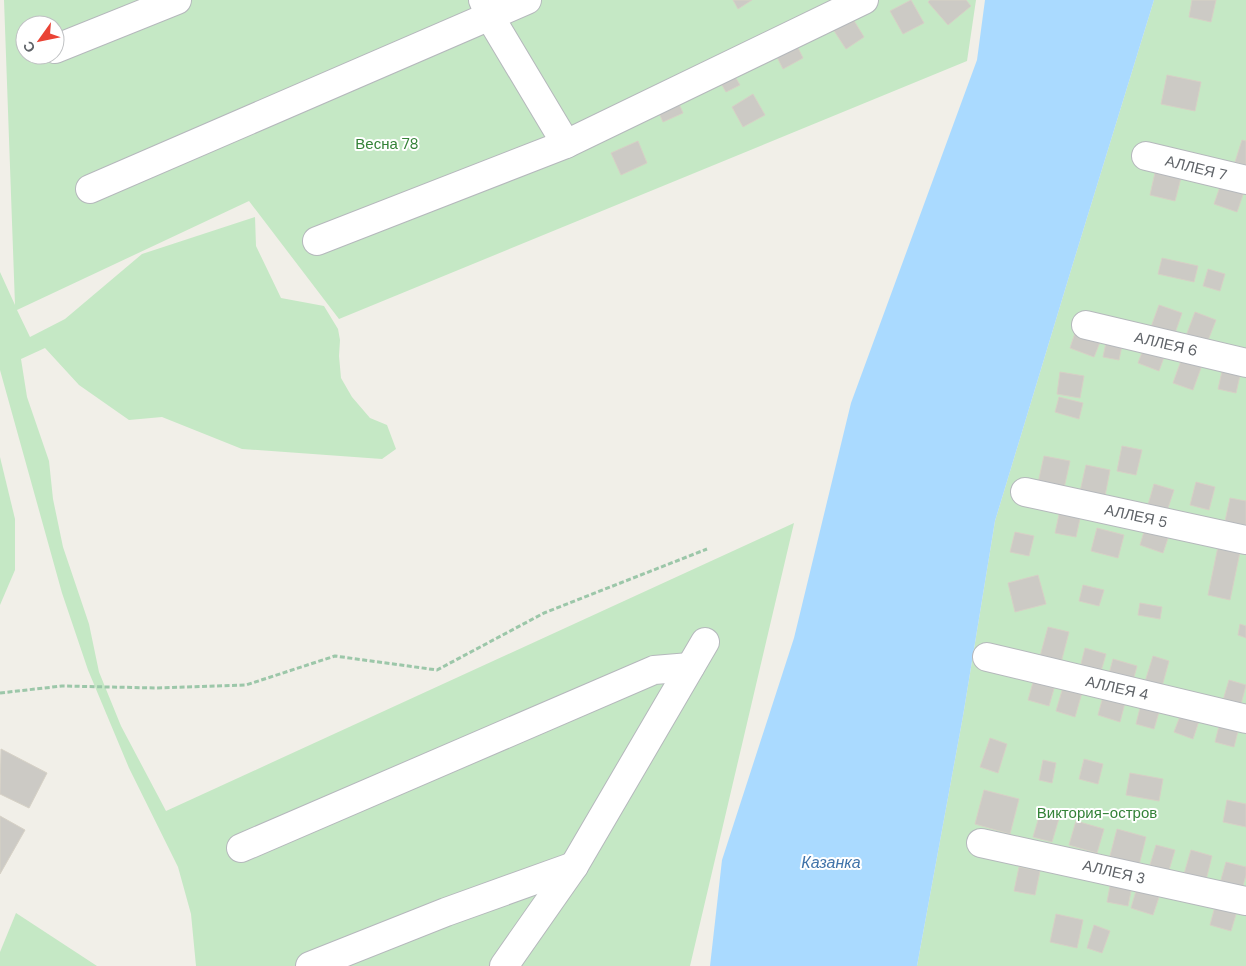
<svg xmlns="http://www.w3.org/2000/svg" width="1246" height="966" font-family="'DM Sans',sans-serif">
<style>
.green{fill:#c5e8c5;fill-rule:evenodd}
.water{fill:#aadaff}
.building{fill:#cccac5;stroke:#d6d1c6}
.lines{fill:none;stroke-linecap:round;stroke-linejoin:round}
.minor-casing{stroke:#b5b8bc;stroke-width:30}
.path{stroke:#9cc7a9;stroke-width:3;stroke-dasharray:5 2.5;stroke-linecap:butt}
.minor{stroke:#fff;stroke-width:28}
.labels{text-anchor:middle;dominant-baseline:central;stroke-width:4;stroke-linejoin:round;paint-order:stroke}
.park-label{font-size:15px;fill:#348238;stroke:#fff}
.street-label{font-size:15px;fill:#5f6368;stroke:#fff}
.water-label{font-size:16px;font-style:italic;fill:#4174aa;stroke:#fff}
</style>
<rect width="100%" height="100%" fill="#f1efe8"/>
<!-- green -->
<g class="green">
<path d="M4,0H976L967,61L339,319L249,201L17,310L30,337L65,319L142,254L255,217L256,246L281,298L324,306L338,329L340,340L339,356L341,378L352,397L370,418L387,425L396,449L382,459L242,449L162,417L129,420L79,385L45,348L21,359L27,397L49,461L53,499L63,547L89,624L99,672L121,726L166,811L794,523L690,966H196L191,914L178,867L129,768L88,670L62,593L0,370V272L15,305ZM25,25H55V55H25Z"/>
<path d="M1154,0H1246V966H917L963,716L995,521L1071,270Z"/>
<path d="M0,457L15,519V570L0,605Z"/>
<path d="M16,913L97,966H0V952Z"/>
</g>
<!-- water -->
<path class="water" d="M985,0H1154L1071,270L995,521L963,716L917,966H710L722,860L794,638L851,403L977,60Z"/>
<!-- building -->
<g class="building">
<path d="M733,0H752L738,9Z"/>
<path d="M911,0L924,23L903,34L890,11Z"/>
<path d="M930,0H966L971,6L948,25L928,2Z"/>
<path d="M1192,0H1216L1211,22L1189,17Z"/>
<path d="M848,11L864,37L846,49L829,23Z"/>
<path d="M792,36L803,58L783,69L772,47Z"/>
<path d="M728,65L740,85L726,92L715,73Z"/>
<path d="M1167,75L1201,82L1195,111L1161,104Z"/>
<path d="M672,88L683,113L663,122L652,97Z"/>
<path d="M753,94L765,115L743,127L732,107Z"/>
<path d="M1242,140L1246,141V165L1235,162Z"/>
<path d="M638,141L647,163L621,175L611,153Z"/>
<path d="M1157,164L1183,170L1175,201L1150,195Z"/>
<path d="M1222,181L1245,189L1237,212L1214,204Z"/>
<path d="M1162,258L1198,266L1194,282L1158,274Z"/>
<path d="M1208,269L1225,274L1220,291L1203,286Z"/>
<path d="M1159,305L1182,313L1174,336L1151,327Z"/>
<path d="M1195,312L1216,320L1207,343L1186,336Z"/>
<path d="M1077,327L1102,337L1094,357L1070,348Z"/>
<path d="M1107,338L1123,341L1119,360L1103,357Z"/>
<path d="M1146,342L1167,349L1159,371L1138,363Z"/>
<path d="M1182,358L1202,365L1193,390L1173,383Z"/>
<path d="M1223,367L1241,371L1236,393L1218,389Z"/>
<path d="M1060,372L1084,376L1080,398L1057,394Z"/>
<path d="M1059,397L1083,403L1079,419L1055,412Z"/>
<path d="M1122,446L1142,450L1136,475L1117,471Z"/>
<path d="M1044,456L1070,461L1064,488L1038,483Z"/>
<path d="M1086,465L1110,470L1104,501L1079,496Z"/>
<path d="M1196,482L1215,487L1209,510L1190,505Z"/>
<path d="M1154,484L1174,490L1167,511L1148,505Z"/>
<path d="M1230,498L1246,501V530L1224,526Z"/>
<path d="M1060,510L1081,514L1076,537L1055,533Z"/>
<path d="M1147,522L1171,529L1163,553L1140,545Z"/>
<path d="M1097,528L1124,535L1118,558L1091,551Z"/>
<path d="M1015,532L1034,536L1029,556L1010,552Z"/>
<path d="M1219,542L1241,547L1230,600L1208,595Z"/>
<path d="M1038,575L1046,604L1015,612L1008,583Z"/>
<path d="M1083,585L1104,590L1099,606L1079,601Z"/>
<path d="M1140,603L1162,607L1160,619L1138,615Z"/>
<path d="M1240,624L1246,626V638L1238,635Z"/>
<path d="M1048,627L1069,632L1059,670L1038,664Z"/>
<path d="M1085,648L1106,654L1099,678L1079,672Z"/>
<path d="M1153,656L1169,661L1161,690L1144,685Z"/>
<path d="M1113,659L1137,666L1131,688L1107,681Z"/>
<path d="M1034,679L1055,685L1049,706L1028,700Z"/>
<path d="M1229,680L1246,685L1239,712L1221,707Z"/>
<path d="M1064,684L1083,689L1075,717L1056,711Z"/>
<path d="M1104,693L1126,699L1120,722L1098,715Z"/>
<path d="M1142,700L1161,705L1154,729L1136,724Z"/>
<path d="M1182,711L1200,718L1193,739L1174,732Z"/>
<path d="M1220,722L1239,727L1234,747L1215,742Z"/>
<path d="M990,738L1007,744L998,773L980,767Z"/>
<path d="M1,749L47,773L29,808L0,794Z"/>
<path d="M1084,759L1103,764L1098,784L1079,779Z"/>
<path d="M1043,760L1056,763L1052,783L1039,780Z"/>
<path d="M1130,773L1163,779L1159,801L1126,795Z"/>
<path d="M984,790L1019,799L1010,834L975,824Z"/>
<path d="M1227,800L1246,804V827L1223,822Z"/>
<path d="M1041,810L1060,815L1052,842L1033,837Z"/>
<path d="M0,816L25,830L0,874Z"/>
<path d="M1076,821L1104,829L1097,853L1069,845Z"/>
<path d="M1117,829L1146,837L1139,865L1110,856Z"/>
<path d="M1156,845L1175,850L1169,870L1150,865Z"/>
<path d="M1191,850L1212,856L1206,880L1184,874Z"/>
<path d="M1226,862L1246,867V875L1242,889L1220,883Z"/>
<path d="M1019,867L1040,871L1035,895L1014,891Z"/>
<path d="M1111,881L1132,886L1128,906L1107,902Z"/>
<path d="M1138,884L1161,891L1153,915L1131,908Z"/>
<path d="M1217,899L1239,904L1231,931L1210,925Z"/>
<path d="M1056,914L1083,920L1077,948L1050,942Z"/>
<path d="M1094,925L1110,931L1102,953L1087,948Z"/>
</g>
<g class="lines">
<!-- minor casing -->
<g class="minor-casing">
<g id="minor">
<path d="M483,0L490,17L566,144"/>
<path d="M55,49L177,0"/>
<path d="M1146,156L1246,180"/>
<path d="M90,189L527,0"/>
<path d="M317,241L566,144L864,0"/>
<path d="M1086,325L1246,363"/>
<path d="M1025,492L1246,540"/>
<path d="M987,657L1246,719"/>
<path d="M981,843L1246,901"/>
<path d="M241,848L654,670L690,667"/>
<path d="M310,966L446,912L574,866"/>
<path d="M504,966L574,866L705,642"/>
</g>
</g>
<!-- path -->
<path class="path" d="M0,693L62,686L157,688L246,685L335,656L437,670L544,613L707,549"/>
<!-- minor -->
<use href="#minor" class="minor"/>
</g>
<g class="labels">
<!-- park labels -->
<g class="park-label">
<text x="387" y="144">Весна 78</text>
<text x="1097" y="813">Виктория-остров</text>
</g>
<!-- street labels -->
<g class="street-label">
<text transform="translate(1196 168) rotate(14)">АЛЛЕЯ 7</text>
<text transform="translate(1166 344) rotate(13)">АЛЛЕЯ 6</text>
<text transform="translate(1136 516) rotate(12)">АЛЛЕЯ 5</text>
<text transform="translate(1117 688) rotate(13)">АЛЛЕЯ 4</text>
<text transform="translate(1114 872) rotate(13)">АЛЛЕЯ 3</text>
</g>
<!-- water labels -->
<g class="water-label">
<text x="831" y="862">Казанка</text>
</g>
</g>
<!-- north arrow -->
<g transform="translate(40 40) rotate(237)"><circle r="24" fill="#ffffff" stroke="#bfc1c3"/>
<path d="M0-4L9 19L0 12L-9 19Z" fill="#ea4335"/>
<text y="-8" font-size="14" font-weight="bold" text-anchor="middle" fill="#5f6368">С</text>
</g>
</svg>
